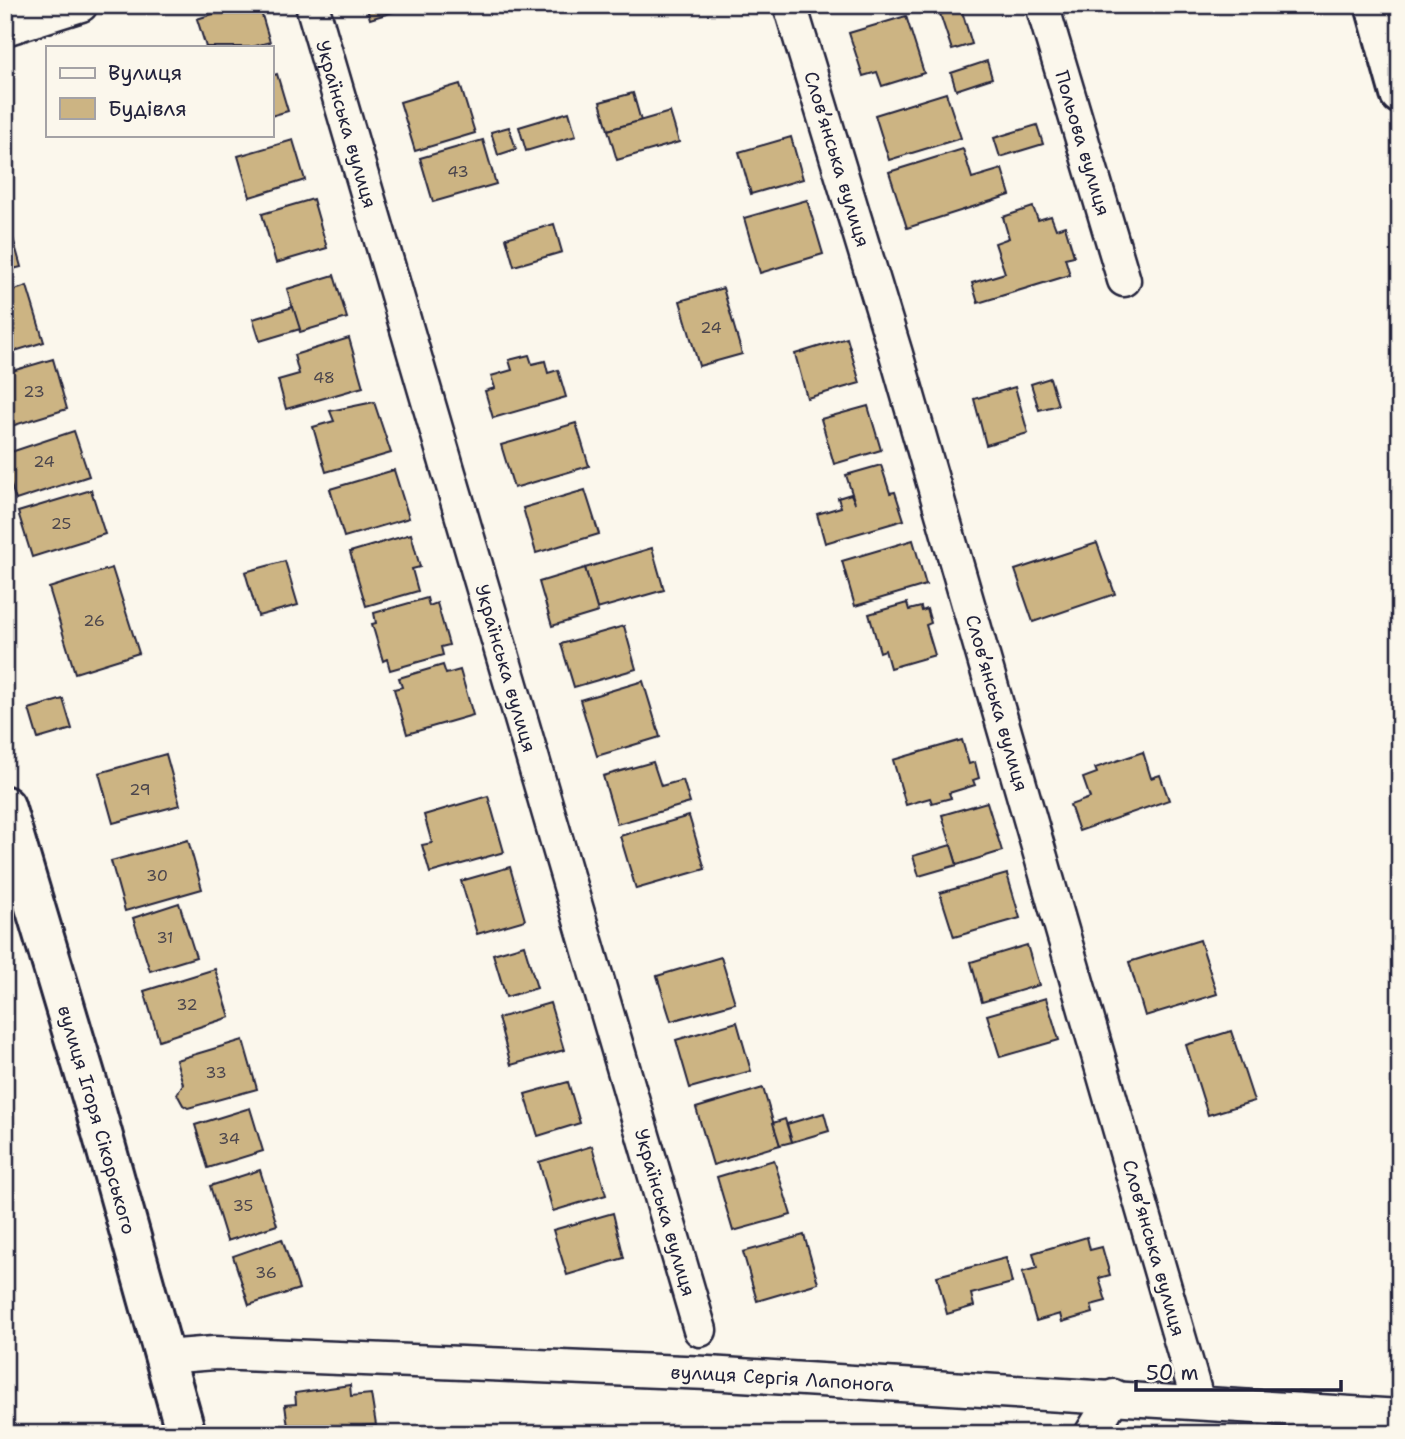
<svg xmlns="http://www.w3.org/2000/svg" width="1405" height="1439" font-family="'Shantell Sans',sans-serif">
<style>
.building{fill:#ccb483;stroke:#22223b;stroke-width:2}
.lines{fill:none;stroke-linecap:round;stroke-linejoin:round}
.street-casing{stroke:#22223b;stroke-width:37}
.secondary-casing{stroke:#22223b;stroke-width:44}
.street{stroke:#fbf7ec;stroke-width:32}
.secondary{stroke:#fbf7ec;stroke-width:38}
.labels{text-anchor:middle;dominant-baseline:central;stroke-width:7;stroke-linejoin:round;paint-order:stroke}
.number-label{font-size:16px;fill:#4c464d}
.street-label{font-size:19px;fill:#22223b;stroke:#fbf7ec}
</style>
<rect width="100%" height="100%" fill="#fbf7ec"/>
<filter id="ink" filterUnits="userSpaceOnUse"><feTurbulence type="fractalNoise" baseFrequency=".0143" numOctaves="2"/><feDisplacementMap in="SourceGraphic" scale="14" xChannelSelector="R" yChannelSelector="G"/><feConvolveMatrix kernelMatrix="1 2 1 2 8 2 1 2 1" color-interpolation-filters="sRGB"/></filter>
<g filter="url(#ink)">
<!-- building -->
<g class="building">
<path d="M241,5H259L270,42L252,47H206L197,19Z"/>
<path d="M366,5H416L370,19Z"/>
<path d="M961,8L972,44L952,50L940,14Z"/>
<path d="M906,16L924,73L882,86L877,72L863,76L849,33Z"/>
<path d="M987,61L992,78L956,90L951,73Z"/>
<path d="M277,74L288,111L271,116V76Z"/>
<path d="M460,84L475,133L415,151L400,102Z"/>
<path d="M633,93L641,121L608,130L600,102Z"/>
<path d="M946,93L961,138L889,160L875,115Z"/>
<path d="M569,112L576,136L526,151L519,127Z"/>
<path d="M670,112L679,142L617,160L608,130Z"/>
<path d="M1037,125L1043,144L1000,157L994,138Z"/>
<path d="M509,127L516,149L498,155L491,132Z"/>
<path d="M791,137L803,179L751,194L739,152Z"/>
<path d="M293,140L305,180L250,197L238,156Z"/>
<path d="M483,140L496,184L433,202L420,158Z"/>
<path d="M963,149L972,178L1002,169L1010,195L907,228L889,172Z"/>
<path d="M313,199L327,248L276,263L262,214Z"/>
<path d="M807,200L823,254L760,273L744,218Z"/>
<path d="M1033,207L1038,220L1051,216L1056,229L1065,226L1074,256L1065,258L1070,275L978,303L972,283L1005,273L995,243L1009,238L1003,217Z"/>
<path d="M8,220L21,267L5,271V221Z"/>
<path d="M554,224L562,252L514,266L506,238Z"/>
<path d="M334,275L347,318L300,332L287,289Z"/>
<path d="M27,286L44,342L5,354V293Z"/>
<path d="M723,288L742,354L699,366L680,301Z"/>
<path d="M293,307L300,329L260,341L253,319Z"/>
<path d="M349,338L363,387L286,409L278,380L299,374L294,355Z"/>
<path d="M847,338L860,383L807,398L795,354Z"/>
<path d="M529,355L532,364L545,361L548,373L558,370L566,397L493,418L485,391L495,388L491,376L512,370L509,360Z"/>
<path d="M53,359L67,409L5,428V373Z"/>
<path d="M1050,378L1058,405L1039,410L1031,384Z"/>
<path d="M1015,387L1028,433L986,445L974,399Z"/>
<path d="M374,402L391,453L326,472L313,427L334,421L330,411Z"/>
<path d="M868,406L881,450L834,464L821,419Z"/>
<path d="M576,423L589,466L514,488L501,445Z"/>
<path d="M74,431L89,476L16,500L5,468V454Z"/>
<path d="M881,465L890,493L895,492L904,520L825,543L817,514L841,507L838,498L851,494L855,503L846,475Z"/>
<path d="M394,470L409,518L344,537L330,489Z"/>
<path d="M91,490L105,534L32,557L18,512Z"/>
<path d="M585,490L599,534L536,553L523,508Z"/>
<path d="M411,534L420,567L412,569L418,591L366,606L350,552Z"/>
<path d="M913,540L926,585L855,606L842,561Z"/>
<path d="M1097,543L1115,594L1033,622L1015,570Z"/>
<path d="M652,548L664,590L597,609L585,568Z"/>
<path d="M285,561L298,605L258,616L245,572Z"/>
<path d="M112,568L139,653L75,673L49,588Z"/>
<path d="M585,568L598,612L552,626L539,582Z"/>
<path d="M427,598L429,606L437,603L449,645L441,647L443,655L390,670L387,659L383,661L372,624L376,623L374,613Z"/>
<path d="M907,603L909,610L921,607L922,611L927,609L931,623L926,625L935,655L890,668L885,650L880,652L869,614Z"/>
<path d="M624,626L636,669L574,687L561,644Z"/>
<path d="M443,665L446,674L460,670L473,715L407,734L394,689L402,687L399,678Z"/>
<path d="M643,681L660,737L597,756L580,700Z"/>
<path d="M63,699L72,729L38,739L29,709Z"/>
<path d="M962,740L969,764L975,762L979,778L973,780L975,785L949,793L951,798L932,803L930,798L906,805L893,760Z"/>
<path d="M1143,752L1151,778L1160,775L1169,800L1079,831L1070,805L1090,798L1083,778L1097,773L1095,768Z"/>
<path d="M166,754L180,805L113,823L99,773Z"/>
<path d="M653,762L661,786L683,780L690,803L617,824L603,776Z"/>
<path d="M488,796L504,852L430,873L422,845L432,843L424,815Z"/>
<path d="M987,802L1002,851L957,865L942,815Z"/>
<path d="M689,816L705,869L636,889L620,836Z"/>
<path d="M188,840L202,889L125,911L111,861Z"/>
<path d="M951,845L957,865L919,876L913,856Z"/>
<path d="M510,867L525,920L477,934L461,881Z"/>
<path d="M1007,874L1020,918L954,937L940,893Z"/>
<path d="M179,903L196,957L150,971L133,918Z"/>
<path d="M1200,940L1217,994L1145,1016L1129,962Z"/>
<path d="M524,945L537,988L506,997L493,954Z"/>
<path d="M1027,945L1039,985L982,1002L971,962Z"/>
<path d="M721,957L735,1003L671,1021L657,976Z"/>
<path d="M215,969L230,1017L159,1040L144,991Z"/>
<path d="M1046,998L1059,1040L1000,1057L987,1015Z"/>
<path d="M550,1003L564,1050L511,1065L498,1018Z"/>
<path d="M737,1022L751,1071L690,1088L676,1040Z"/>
<path d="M1231,1031L1254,1101L1208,1115L1186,1045Z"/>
<path d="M243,1040L257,1089L188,1108L183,1105L177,1094L183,1084L176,1060Z"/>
<path d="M568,1082L580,1123L538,1136L525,1094Z"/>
<path d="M763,1088L780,1145L713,1165L696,1108Z"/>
<path d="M250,1108L263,1151L208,1168L195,1125Z"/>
<path d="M824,1113L829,1131L792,1142L787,1124Z"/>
<path d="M785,1119L792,1142L780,1145L773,1123Z"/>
<path d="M592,1146L606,1195L553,1211L539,1162Z"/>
<path d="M774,1160L791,1215L733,1231L717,1177Z"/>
<path d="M260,1170L277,1225L227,1241L210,1186Z"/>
<path d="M613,1213L624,1258L567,1275L553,1230Z"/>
<path d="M804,1235L818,1283L757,1301L743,1252Z"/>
<path d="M1087,1237L1090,1250L1102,1247L1110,1275L1099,1278L1106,1301L1091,1305L1093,1313L1062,1322L1060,1314L1036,1321L1022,1272L1037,1268L1033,1253Z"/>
<path d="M282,1239L299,1289L249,1305L233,1256Z"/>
<path d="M1006,1258L1012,1283L971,1294L974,1306L947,1314L937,1276Z"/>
<path d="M350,1385L351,1396L371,1394L376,1425L363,1426V1434H289L285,1405L296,1404L295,1393Z"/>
<path d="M566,1429L622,1431V1434H566Z"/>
</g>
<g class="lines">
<!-- street casing -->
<g class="street-casing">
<g id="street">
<path id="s1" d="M312,5L700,1330"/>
<path d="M790,5L896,354L1198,1402"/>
<path id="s2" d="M1042,5L1124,280"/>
<path d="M5,29L81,5"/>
<path id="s3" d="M165,1357L214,1353L708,1373L1400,1416"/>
<path d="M1091,1434L1114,1396"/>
</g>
</g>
<!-- secondary casing -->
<g class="secondary-casing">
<g id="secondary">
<path d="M1375,5L1400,94"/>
<path id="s4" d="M5,806L95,1108L186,1434"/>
</g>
</g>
<!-- street -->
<use href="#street" class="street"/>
<!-- secondary -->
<use href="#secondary" class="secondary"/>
</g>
</g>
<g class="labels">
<!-- number labels -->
<g class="number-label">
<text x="458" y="171">43</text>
<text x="711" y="327">24</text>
<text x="324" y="377">48</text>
<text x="34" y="391">23</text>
<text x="44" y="461">24</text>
<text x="61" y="523">25</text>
<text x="94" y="620">26</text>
<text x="140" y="789">29</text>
<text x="157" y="875">30</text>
<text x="165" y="937">31</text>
<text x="187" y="1004">32</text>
<text x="216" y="1072">33</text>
<text x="229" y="1138">34</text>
<text x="243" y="1205">35</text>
<text x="266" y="1272">36</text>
</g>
<!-- street labels -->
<g class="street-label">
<text stroke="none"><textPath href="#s1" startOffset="124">Українська вулиця</textPath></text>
<text stroke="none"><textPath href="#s2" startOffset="144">Польова вулиця</textPath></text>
<text transform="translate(837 159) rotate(73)">Словʼянська вулиця</text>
<text stroke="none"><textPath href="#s1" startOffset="691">Українська вулиця</textPath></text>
<text transform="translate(997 703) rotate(74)">Словʼянська вулиця</text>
<text stroke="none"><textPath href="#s4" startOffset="327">вулиця Ігоря Сікорського</textPath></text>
<text stroke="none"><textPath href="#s1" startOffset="1258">Українська вулиця</textPath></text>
<text transform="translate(1154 1248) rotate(74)">Словʼянська вулиця</text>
<text stroke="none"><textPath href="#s3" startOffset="618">вулиця Сергія Лапонога</textPath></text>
</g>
</g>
<!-- margin -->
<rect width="1405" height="1439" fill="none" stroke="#fbf7ec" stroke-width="28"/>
<rect x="14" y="14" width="1377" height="1411" fill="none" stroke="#22223b" stroke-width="2.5" filter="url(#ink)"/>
<!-- legend -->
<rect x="46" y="46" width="228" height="91" fill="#fbf7ec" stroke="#a4a2a5" stroke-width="2"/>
<rect x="60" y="68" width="35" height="10" fill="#fbf7ec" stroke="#a4a2a5" stroke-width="2"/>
<text x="108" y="80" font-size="21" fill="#22223b">Вулиця</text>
<rect x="60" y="98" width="35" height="21" fill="#ccb483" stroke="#a4a2a5" stroke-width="2"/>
<text x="108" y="116" font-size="21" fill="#22223b">Будівля</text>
<!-- scale -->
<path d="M1136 1380v10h205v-10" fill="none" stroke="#22223b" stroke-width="3.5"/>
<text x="1146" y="1380" font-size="21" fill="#22223b" stroke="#fbf7ec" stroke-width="5" paint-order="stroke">50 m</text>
</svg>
